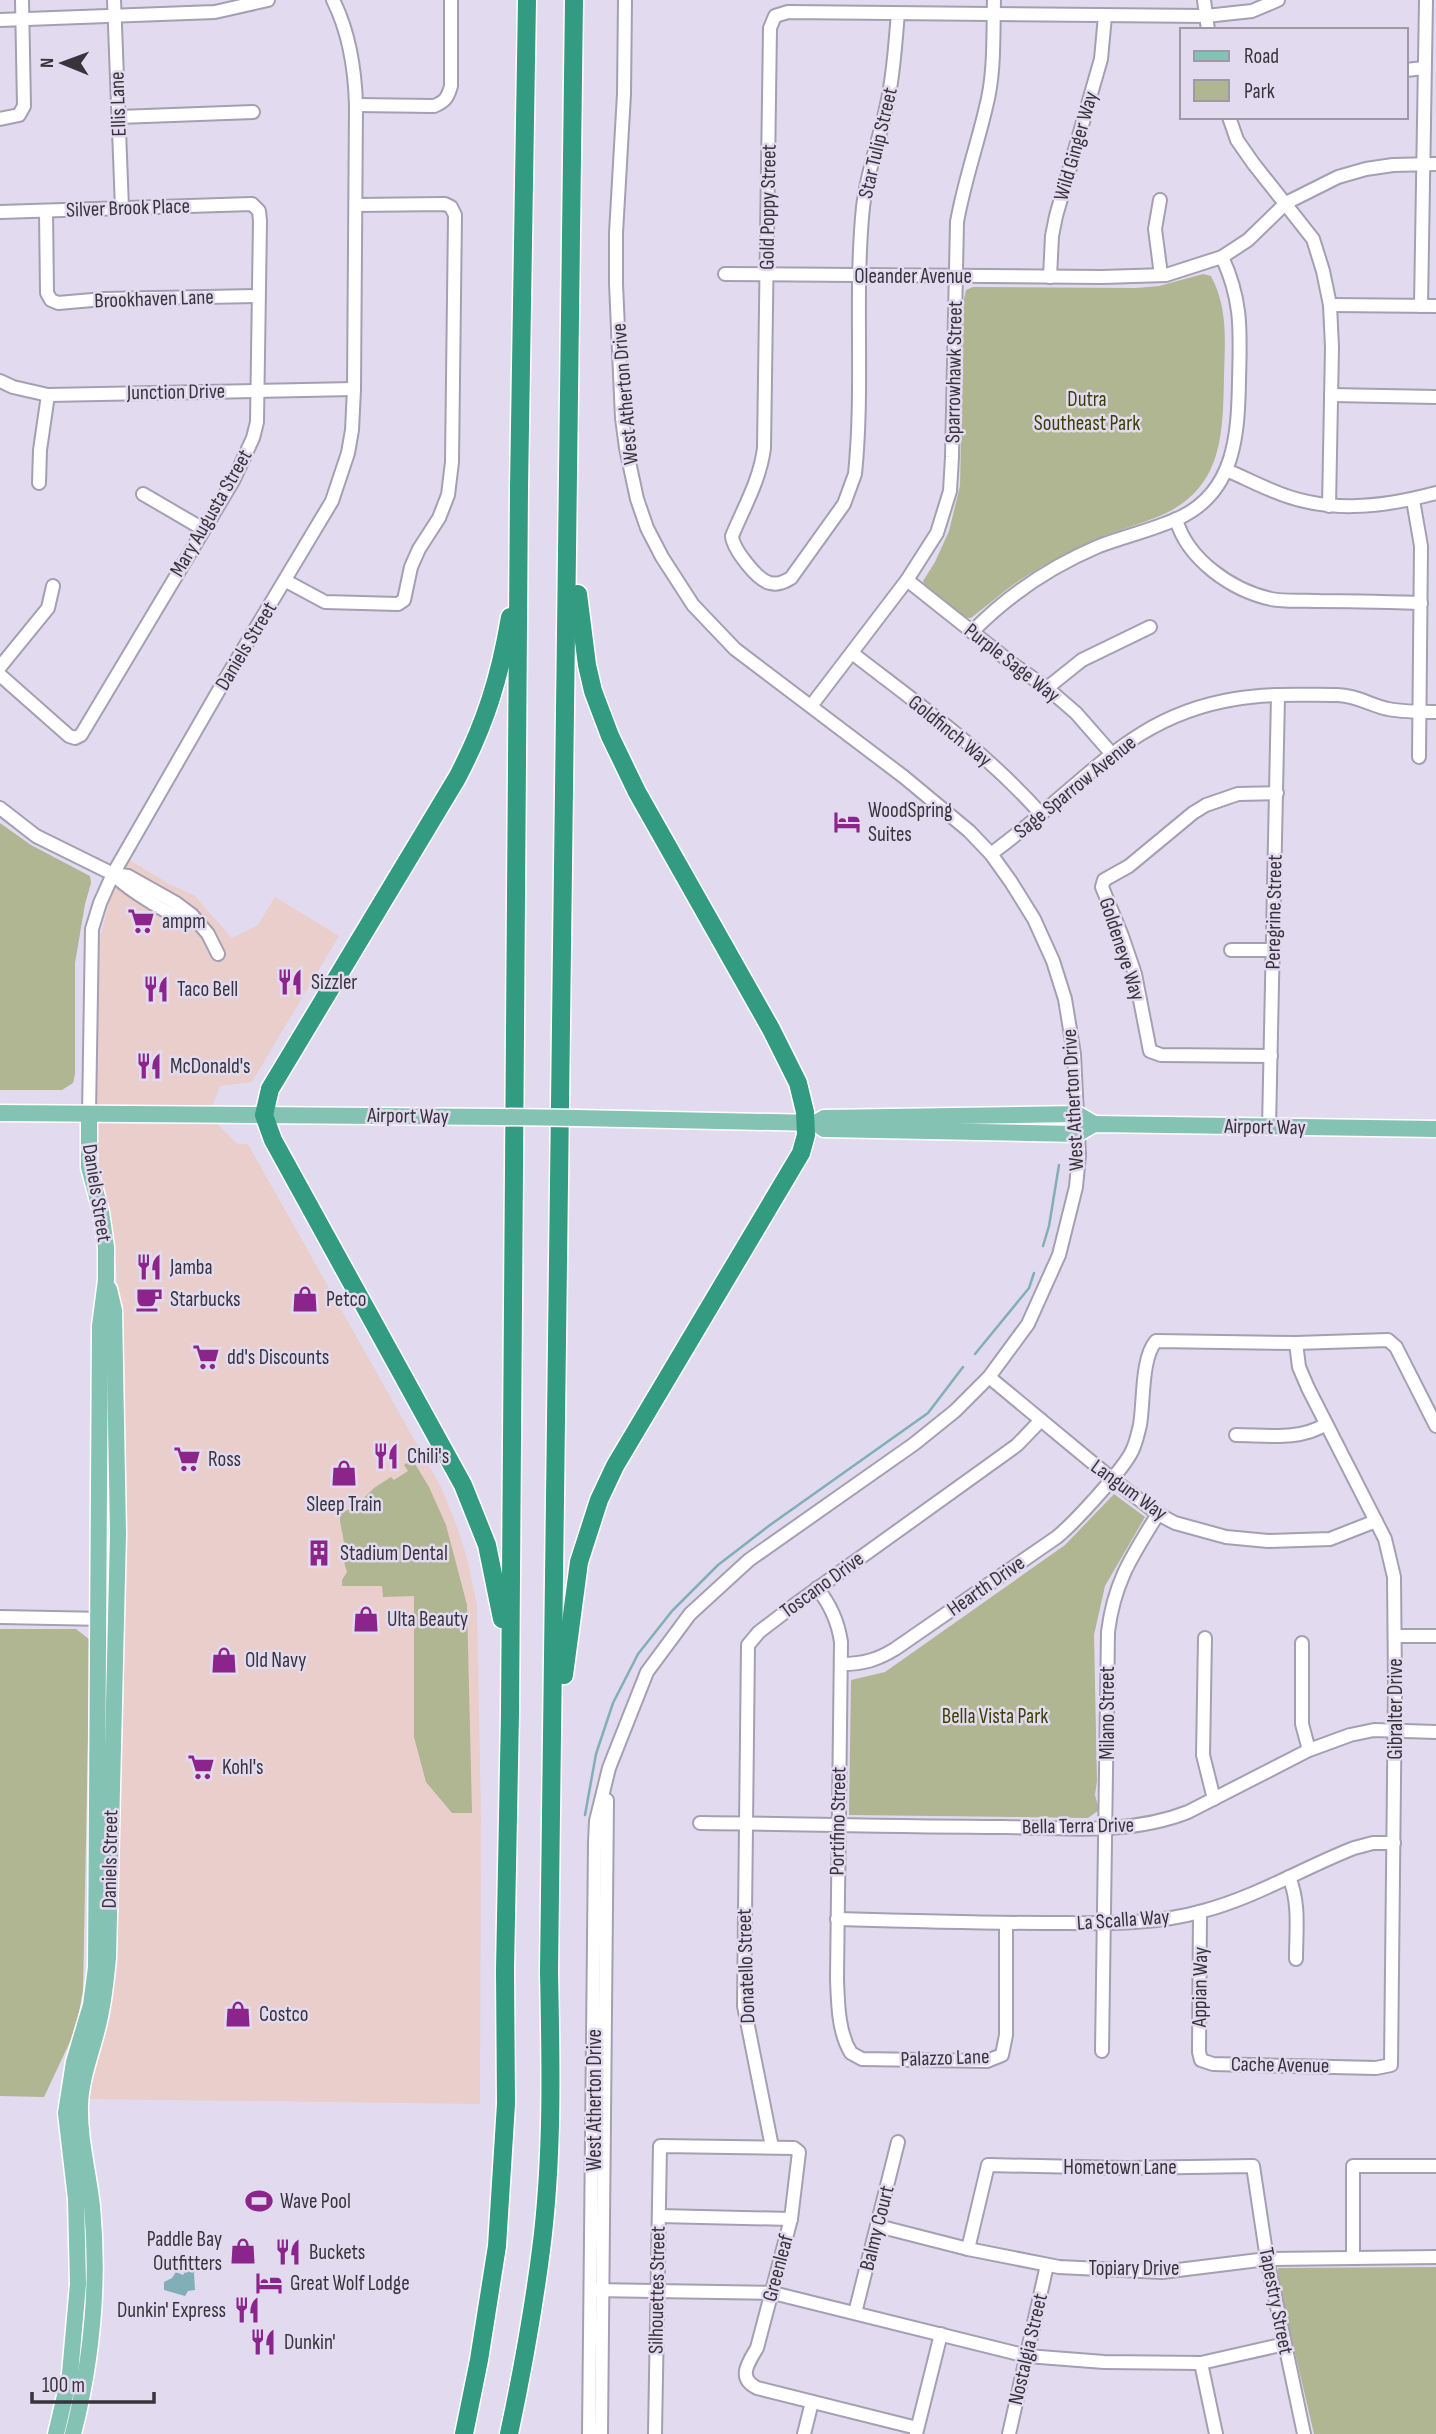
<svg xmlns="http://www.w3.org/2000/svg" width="1436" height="2434" font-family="'Sofia Sans Condensed',sans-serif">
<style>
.commercial{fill:#e9cecb}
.green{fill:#b0b592}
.water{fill:#81aeb7}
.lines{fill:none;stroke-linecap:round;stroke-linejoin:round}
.stream{stroke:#81aeb7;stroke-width:2.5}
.minor-casing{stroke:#a59fb2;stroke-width:16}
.major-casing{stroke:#fff;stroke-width:19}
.highway-casing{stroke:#fff;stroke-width:21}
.minor{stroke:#fff;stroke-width:12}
.major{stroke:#84c3b4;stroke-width:16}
.highway{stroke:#329b82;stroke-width:18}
.major-bridge-casing{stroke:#fff;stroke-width:19;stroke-linecap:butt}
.major-bridge{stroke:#84c3b4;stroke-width:16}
.labels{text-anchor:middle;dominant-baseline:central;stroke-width:5;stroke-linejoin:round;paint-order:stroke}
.street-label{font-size:21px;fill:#37343c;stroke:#e2dbef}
.park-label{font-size:21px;fill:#3b4000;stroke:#e2dbef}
.poi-label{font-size:21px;fill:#37343c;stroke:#e2dbef;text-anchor:start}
</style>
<rect width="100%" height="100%" fill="#e2dbef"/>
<!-- commercial -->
<g class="commercial">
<path d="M128,859L169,884L194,895L232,938L258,925L275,897L339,936L252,1082L220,1086L210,1111H94L100,939L109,902Z"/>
<path d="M210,1117L238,1144H248L441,1487L458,1529L468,1562L477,1605L481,1817L480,2104L87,2099L90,2077L112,1990L119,1320L116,1260L96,1168L95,1121Z"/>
</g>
<!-- green -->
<g class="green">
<path d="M1203,274L1211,276C1228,308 1225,340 1224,375C1223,435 1223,491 1157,517C1135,526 1113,531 1092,541C1066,553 1041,566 1017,582C1001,593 987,606 971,618C959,619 925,593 923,581L935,562L949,531L960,486L964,299L966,290L973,287L1136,288L1159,286Z"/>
<path d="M0,823L31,845L90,876L91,883L85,904L75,963V1074L73,1083L62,1090H0Z"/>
<path d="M412,1459L429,1487L446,1525L467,1605L472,1813H452L426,1782L414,1737V1596L383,1597L382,1586H342V1580L347,1572L344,1562L339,1560C351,1548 338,1528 340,1513L355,1507L374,1488L391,1477L394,1480L408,1471L404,1465Z"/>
<path d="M1114,1494L1145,1517L1105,1586L1094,1635L1097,1781L1095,1795L1099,1810L1088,1818L849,1815L851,1680L885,1672L1065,1545Z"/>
<path d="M0,1629H76L90,1640L83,1990L76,2029L44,2097L0,2096Z"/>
<path d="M1436,2267V2434H1314L1278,2280V2268Z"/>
</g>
<!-- water -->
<path class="water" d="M192,2261L198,2264L194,2273L195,2290L188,2291L185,2296L164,2290V2282L172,2278L176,2272L183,2275Z"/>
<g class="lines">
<!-- stream -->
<g class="stream">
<path d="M1043,1246L1049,1226L1059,1165"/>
<path d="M975,1354L1029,1288L1034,1273"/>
<path d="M585,1815L596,1754L613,1703L638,1654L672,1611L718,1565L770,1525L928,1413L963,1367"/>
</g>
<!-- minor casing -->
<g class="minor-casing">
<g id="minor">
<path d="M114,0L122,208"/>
<path d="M1204,0L1208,30"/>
<path d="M898,14C895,44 894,74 887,104C880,138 867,171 863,207C854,296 864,385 855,474L844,504L791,578C784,582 778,585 770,583C757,580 733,549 732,536C744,507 760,480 764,448L770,28L775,16L788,12L1206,16L1252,11L1278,0"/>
<path d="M0,20L215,12L268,0"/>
<path d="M1406,70L1424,68"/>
<path d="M356,105L434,106C445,102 448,97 451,86V0"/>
<path d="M119,117L253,112"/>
<path d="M1229,117L1237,140L1253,163L1313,239L1323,271L1330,305L1332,347L1329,506"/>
<path d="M0,119L19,115L24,106L22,0"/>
<path d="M1160,200L1155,229L1161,275"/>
<path d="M46,211L47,293L51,300L58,303L104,299L258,296"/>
<path d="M0,212L252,204L259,211L260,221L257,422L253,438L233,481L81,735L75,738L69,736L0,675"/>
<path d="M725,274L1102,277L1166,275L1222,257L1248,240L1286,203L1338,177L1366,169L1393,165L1436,164"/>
<path d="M1050,277L1052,236L1056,216L1101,59L1105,16"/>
<path d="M1330,305L1436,306"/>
<path d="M1421,306L1426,0"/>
<path d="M0,381L13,387L48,395L354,389"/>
<path d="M1331,395L1436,397"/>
<path d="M1226,470C1241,476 1256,484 1271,490C1325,514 1380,508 1436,493"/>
<path d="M39,483L40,450L48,395"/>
<path d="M143,494L203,529"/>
<path d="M1413,500L1421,546L1419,757"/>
<path d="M1176,519C1187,559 1231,590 1271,599C1286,602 1303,600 1319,601C1353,601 1387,602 1421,603"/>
<path d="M907,580L1014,665L1047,688L1076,713L1111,753"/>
<path d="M286,581L325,602L398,604L404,600L411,567L419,549L439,518L448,495L452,462L455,215L451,207L445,204L356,205"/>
<path d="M972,632C1007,596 1052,566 1099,546C1125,536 1153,530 1179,518C1235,492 1238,435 1239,381C1240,333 1243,302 1222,257"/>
<path d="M852,653C918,704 986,752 1041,814"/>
<path d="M0,667L48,608L53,586"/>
<path d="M1047,688L1082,660L1150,627"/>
<path d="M811,706L907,580L937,533L950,491L952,457L957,222C964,182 977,146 986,107C995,73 993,35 994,0"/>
<path d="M0,808L36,836L113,874L128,876L176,903L192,915L208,934L218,954"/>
<path d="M991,854C1008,841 1025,828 1041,814C1105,760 1148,713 1235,699C1268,693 1304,695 1337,695C1355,695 1370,705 1388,709C1404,712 1420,712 1436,712"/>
<path d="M113,874C126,888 179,923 197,922"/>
<path d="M1231,950H1273"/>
<path d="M1271,1056L1161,1055L1150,1051L1135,974L1122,936L1102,887L1104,880L1129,866L1193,813L1206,805L1238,794L1277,793"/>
<path d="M89,1115L92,929L100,903L113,874L223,683L332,501L348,453L352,430L354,389L356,105C355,69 349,32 333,0"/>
<path d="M1269,1128L1278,696"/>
<path d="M989,1377L1111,1478L1158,1514L1175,1523L1226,1537L1268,1541L1330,1539L1376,1521"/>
<path d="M1236,1435C1265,1435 1300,1441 1326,1424"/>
<path d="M817,1588C830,1604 838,1621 841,1642L837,1979C838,2003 838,2032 851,2053L862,2059L987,2061L1002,2055L1006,2035V1923"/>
<path d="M0,1617L106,1619"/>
<path d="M1395,1636H1436"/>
<path d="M1205,1638L1203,1755L1214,1799"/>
<path d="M1302,1643V1724L1309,1750"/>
<path d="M842,1664C863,1664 877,1660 895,1649L1057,1537C1074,1523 1123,1470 1132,1451C1136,1443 1138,1433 1140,1425C1144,1402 1141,1358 1156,1341L1296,1343L1388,1340L1396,1347L1436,1426"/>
<path d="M700,1823C801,1824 902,1827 1004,1827C1065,1828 1130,1835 1188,1812L1309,1750L1350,1735L1374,1730L1436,1732"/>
<path d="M1289,1877C1300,1903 1296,1931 1296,1959"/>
<path d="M1200,1912L1199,2052L1201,2060L1213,2064L1376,2068L1391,2065L1395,1684L1394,1577L1385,1539L1308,1388L1299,1367L1296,1343"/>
<path d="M837,1919C906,1921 975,1923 1044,1923C1097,1923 1151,1926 1203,1911C1256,1897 1303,1868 1354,1848L1373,1843H1394"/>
<path d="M1102,2051L1108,1632C1114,1582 1132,1556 1158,1514"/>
<path d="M772,2147L744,2006L748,1645L759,1632L793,1606L988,1466L1017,1445L1041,1420"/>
<path d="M659,2216L791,2219"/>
<path d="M878,2226L968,2249L1059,2267L1162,2272L1267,2259L1436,2257"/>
<path d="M968,2249L988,2165L1127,2168L1253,2166L1267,2259L1304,2434"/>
<path d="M1353,2257V2166H1436"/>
<path d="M592,2290L773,2293L1027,2356L1104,2362L1201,2363L1285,2344"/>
<path d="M855,2313L898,2142"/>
<path d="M1201,2363L1216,2434"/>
<path d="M589,2434L595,1842L596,1821L609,1768L647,1672L690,1614L749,1560L914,1444L955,1411L989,1377L1028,1324L1059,1255L1076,1187L1079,1155L1074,1054L1065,999L1053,961L1034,919L1011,882L991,854L969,831L904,777L735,649L693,605L662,557L647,528L637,499L626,448L622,418L616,284V233L624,94L625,0"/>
<path d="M601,2434L607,1800"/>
<path d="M655,2434L660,2146L794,2148L799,2152L791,2219L757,2348C748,2363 737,2378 757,2388L917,2428"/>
<path d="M804,2434L812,2402"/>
<path d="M916,2434L941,2334"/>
<path d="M1009,2434L1047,2265"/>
</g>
</g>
<!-- major casing -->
<g class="major-casing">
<g id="major">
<path d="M0,1113L499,1117"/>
<path d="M577,1118L816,1123L824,1118L1077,1114L1094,1124"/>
<path d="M816,1123L824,1129L1077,1134L1094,1124L1436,1129"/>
<path d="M56,2434L70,2374L78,2284L76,2199L66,2113L74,2062L91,2005L96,1967L100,1326L106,1280V1247L101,1212L89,1167V1115"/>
<path d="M73,2434C92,2360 99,2282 92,2206C88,2172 79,2138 80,2105C81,2076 93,2049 99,2021C104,2000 106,1979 108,1958L118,1534L114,1310L109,1289"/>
</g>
</g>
<!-- highway casing -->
<g class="highway-casing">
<g id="highway">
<path d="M502,1619L487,1545L463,1485L273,1140L264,1115L270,1089L457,778C485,725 500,677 510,617"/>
<path d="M564,1675L579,1562L599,1500L615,1466L801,1153L806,1135L805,1112L798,1083L771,1029L637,792L610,736L593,691L587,665L578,594"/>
<path d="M464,2434L479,2360L497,2246L506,2104L505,1970L510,1713L519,488L527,0"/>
<path d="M509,2434C522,2373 533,2312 541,2250C553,2158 551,2064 549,1972L574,0"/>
</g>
</g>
<!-- minor -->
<use href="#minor" class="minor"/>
<!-- major -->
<use href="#major" class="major"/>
<!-- highway -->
<use href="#highway" class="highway"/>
<!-- major-bridge casing -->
<g class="major-bridge-casing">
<path id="major-bridge" d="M499,1117L577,1118"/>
</g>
<!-- major-bridge -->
<use href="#major-bridge" class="major-bridge"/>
</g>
<!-- icons -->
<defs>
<g id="hotel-bare" transform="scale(2.1)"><path d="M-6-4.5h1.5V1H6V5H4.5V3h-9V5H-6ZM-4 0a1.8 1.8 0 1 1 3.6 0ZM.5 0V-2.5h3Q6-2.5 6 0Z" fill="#8c258b" stroke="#e2dbef" stroke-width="2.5" paint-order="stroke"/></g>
<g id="supermarket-bare" transform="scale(2.1)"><path d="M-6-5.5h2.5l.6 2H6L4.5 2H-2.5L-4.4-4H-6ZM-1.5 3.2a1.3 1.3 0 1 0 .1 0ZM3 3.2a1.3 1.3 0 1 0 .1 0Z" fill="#8c258b" stroke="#e2dbef" stroke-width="2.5" paint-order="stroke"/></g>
<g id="restaurant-bare" transform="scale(2.1)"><path d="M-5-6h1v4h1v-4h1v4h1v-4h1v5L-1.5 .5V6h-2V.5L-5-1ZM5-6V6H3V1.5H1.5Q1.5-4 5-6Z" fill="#8c258b" stroke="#e2dbef" stroke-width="2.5" paint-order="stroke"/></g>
<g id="cafe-bare" transform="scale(2.1)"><path d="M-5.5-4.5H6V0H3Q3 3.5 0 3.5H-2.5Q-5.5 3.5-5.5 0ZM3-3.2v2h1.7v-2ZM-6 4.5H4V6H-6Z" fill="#8c258b" stroke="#e2dbef" stroke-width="2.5" paint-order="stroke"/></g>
<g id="shop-bare" transform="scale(2.1)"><path d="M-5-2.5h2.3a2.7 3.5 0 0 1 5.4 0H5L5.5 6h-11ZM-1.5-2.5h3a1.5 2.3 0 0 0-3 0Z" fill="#8c258b" stroke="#e2dbef" stroke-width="2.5" paint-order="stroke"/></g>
<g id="building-bare" transform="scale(2.1)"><path d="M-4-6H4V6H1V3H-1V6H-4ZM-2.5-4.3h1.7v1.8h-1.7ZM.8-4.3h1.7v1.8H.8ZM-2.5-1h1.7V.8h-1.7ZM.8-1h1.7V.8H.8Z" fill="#8c258b" stroke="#e2dbef" stroke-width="2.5" paint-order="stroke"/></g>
<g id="stadium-bare" transform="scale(2.1)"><path d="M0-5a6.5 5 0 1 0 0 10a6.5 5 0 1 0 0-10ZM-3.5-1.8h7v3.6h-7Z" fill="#8c258b" stroke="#e2dbef" stroke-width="2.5" paint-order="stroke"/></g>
</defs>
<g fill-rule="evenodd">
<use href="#hotel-bare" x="847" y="822"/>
<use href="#supermarket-bare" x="141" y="921"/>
<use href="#restaurant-bare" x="290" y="982"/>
<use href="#restaurant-bare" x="156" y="989"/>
<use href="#restaurant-bare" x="149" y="1066"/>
<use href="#restaurant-bare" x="149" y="1267"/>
<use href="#cafe-bare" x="149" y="1299"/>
<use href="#shop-bare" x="305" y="1299"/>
<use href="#supermarket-bare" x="206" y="1357"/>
<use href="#restaurant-bare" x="386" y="1456"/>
<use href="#supermarket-bare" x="187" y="1459"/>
<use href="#shop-bare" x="344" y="1473"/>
<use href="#building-bare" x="319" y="1553"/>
<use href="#shop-bare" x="366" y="1619"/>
<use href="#shop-bare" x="224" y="1660"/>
<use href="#supermarket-bare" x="201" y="1767"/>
<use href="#shop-bare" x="238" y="2014"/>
<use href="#stadium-bare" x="259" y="2201"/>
<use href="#shop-bare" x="243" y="2251"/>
<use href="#restaurant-bare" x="288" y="2252"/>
<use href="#hotel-bare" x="269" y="2283"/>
<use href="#restaurant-bare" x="247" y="2310"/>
<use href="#restaurant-bare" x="263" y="2342"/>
</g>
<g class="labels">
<!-- street labels -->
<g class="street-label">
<text transform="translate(118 104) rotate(-92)">Ellis Lane</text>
<text transform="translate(878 143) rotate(-77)">Star Tulip Street</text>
<text transform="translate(1076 146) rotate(-74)">Wild Ginger Way</text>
<text transform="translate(768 207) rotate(-89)">Gold Poppy Street</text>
<text transform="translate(128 208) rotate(-2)">Silver Brook Place</text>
<text x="913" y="276">Oleander Avenue</text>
<text transform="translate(154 299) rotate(-2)">Brookhaven Lane</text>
<text transform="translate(954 372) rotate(-89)">Sparrowhawk Street</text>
<text transform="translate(176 392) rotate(-1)">Junction Drive</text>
<text transform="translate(625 394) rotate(-95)">West Atherton Drive</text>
<text transform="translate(211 513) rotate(-60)">Mary Augusta Street</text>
<text transform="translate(246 646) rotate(-59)">Daniels Street</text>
<text transform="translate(1012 663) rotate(38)">Purple Sage Way</text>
<text transform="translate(950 731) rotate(39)">Goldfinch Way</text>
<text transform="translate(1075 787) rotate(-39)">Sage Sparrow Avenue</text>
<text transform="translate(1274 912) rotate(-89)">Peregrine Street</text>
<text transform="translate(1122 949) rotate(72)">Goldeneye Way</text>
<text transform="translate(1073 1100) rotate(-93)">West Atherton Drive</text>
<text transform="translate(408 1116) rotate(1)">Airport Way</text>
<text transform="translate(1265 1127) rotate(1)">Airport Way</text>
<text transform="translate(97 1193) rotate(81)">Daniels Street</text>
<text transform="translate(1129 1490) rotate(36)">Langum Way</text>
<text transform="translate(822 1585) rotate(-36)">Toscano Drive</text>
<text transform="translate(986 1586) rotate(-35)">Hearth Drive</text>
<text transform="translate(1395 1709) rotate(-90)">Gibralter Drive</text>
<text transform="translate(1107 1713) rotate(-90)">Milano Street</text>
<text transform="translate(838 1821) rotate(-89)">Portifino Street</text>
<text transform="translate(1078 1826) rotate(-1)">Bella Terra Drive</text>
<text transform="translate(110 1859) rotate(-89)">Daniels Street</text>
<text transform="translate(1123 1920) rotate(-4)">La Scalla Way</text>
<text transform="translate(746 1966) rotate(-92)">Donatello Street</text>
<text transform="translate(1200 1987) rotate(-89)">Appian Way</text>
<text transform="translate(945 2058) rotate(-2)">Palazzo Lane</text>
<text transform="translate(1280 2065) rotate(1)">Cache Avenue</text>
<text transform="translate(594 2100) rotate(-90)">West Atherton Drive</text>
<text x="1120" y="2167">Hometown Lane</text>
<text transform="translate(877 2228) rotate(-76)">Balmy Court</text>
<text transform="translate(778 2268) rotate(-75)">Greenleaf</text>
<text x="1134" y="2268">Topiary Drive</text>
<text transform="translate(657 2290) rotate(-89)">Silhouettes Street</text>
<text transform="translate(1276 2301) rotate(79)">Tapestry Street</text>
<text transform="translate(1028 2349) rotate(-77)">Nostalgia Street</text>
</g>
<!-- park labels -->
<g class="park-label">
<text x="1087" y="399">Dutra<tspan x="1087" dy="24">Southeast Park</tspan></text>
<text x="995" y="1716">Bella Vista Park</text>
</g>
<!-- poi labels -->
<g class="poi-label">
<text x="868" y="810">WoodSpring<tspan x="868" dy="24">Suites</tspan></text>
<text x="162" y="921">ampm</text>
<text x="311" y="982">Sizzler</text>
<text x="177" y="989">Taco Bell</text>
<text x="170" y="1066">McDonald's</text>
<text x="170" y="1267">Jamba</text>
<text x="170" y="1299">Starbucks</text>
<text x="326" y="1299">Petco</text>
<text x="227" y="1357">dd's Discounts</text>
<text x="407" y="1456">Chili's</text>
<text x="208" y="1459">Ross</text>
<text x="344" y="1504" text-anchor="middle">Sleep Train</text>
<text x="340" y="1553">Stadium Dental</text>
<text x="387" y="1619">Ulta Beauty</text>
<text x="245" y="1660">Old Navy</text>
<text x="222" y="1767">Kohl's</text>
<text x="259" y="2014">Costco</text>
<text x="280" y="2201">Wave Pool</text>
<text x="222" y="2239" text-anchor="end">Paddle Bay<tspan x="222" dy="24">Outfitters</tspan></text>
<text x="309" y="2252">Buckets</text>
<text x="290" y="2283">Great Wolf Lodge</text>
<text x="226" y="2310" text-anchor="end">Dunkin' Express</text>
<text x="284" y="2342">Dunkin'</text>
</g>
</g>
<!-- legend -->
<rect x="1180" y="28" width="228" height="91" fill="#e2dbef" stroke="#9e98a7" stroke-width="2"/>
<rect x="1194" y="51" width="35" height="10" fill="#84c3b4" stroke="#9e98a7" stroke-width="2"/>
<text x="1244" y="63" font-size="21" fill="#37343c">Road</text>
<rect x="1194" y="80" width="35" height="21" fill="#b0b592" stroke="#9e98a7" stroke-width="2"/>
<text x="1244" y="98" font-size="21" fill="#37343c">Park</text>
<!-- north arrow -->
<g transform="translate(63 63) rotate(271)" stroke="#e2dbef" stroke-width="5" paint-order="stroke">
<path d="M0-5L12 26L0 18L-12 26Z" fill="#37343c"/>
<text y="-10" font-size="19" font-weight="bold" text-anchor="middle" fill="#37343c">N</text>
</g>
<!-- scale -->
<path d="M32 2392v10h122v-10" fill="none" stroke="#37343c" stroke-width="3.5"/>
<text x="42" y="2392" font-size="21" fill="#37343c" stroke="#e2dbef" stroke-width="5" paint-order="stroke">100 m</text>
</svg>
